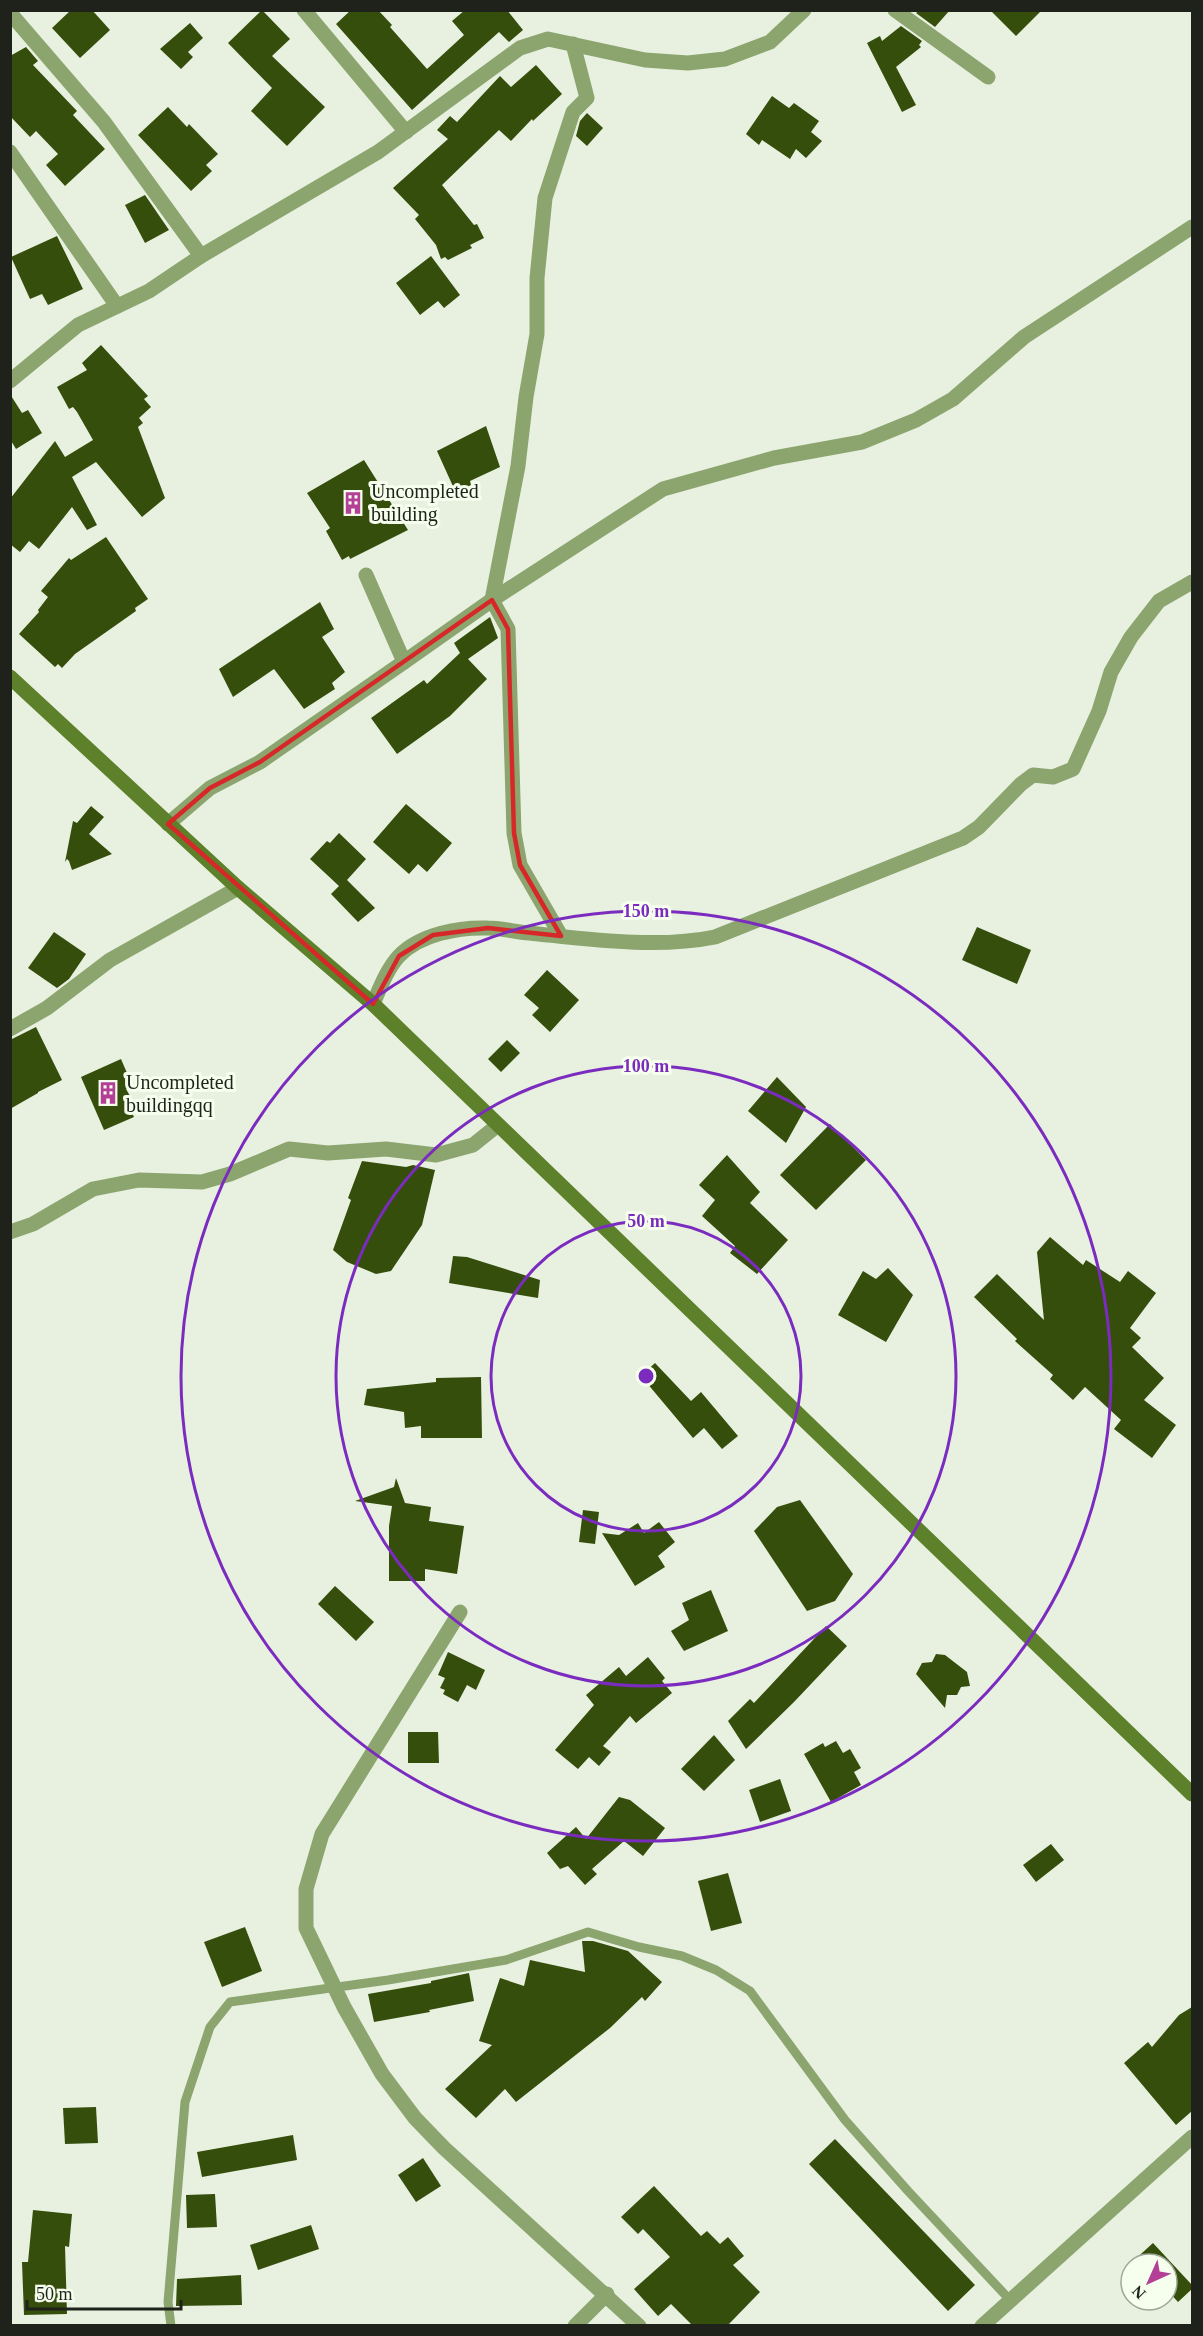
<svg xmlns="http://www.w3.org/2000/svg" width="1203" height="2336" font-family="'Times New Roman',serif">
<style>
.building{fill:#354e0c}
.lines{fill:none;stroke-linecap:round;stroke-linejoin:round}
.service{stroke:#8ca56f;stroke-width:9}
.minor{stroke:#8ca56f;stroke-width:15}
.tertiary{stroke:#8ca56f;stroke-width:15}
.secondary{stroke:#5d802a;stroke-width:15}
.marked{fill:none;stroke:#d62828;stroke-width:4.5;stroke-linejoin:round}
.ring{fill:none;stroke:#7b2cbf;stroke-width:3}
.labels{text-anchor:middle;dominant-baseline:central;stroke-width:6;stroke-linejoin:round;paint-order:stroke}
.poi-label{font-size:20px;fill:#1f221b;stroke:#f6ffed;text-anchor:start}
.centre{fill:#7b2cbf;stroke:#f6ffed;stroke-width:3}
.ring-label{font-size:18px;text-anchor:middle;font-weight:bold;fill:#7b2cbf;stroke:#f6ffed;stroke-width:6;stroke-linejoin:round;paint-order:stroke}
</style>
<rect width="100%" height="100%" fill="#e8f1e0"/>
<!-- building -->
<g class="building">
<path d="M71,10H92L110,30L80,58L52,28Z"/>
<path d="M262,10L290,39L272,56L325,107L287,146L251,111L272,88L228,43Z"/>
<path d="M351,10H378L392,25L390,27L427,69L464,35L452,21L465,10H507L523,30L509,42L499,32L412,110L336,24Z"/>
<path d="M920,10H950L935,27L916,13Z"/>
<path d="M990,10H1042L1016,36Z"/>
<path d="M190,23L203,38L188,52L193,57L181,69L160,49Z"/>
<path d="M901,26L922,41L919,45L921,47L896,67L916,105L902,112L867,43L880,36L882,41Z"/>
<path d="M26,47L38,61L33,65L77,111L73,115L105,149L65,186L46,165L58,154L36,131L30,137L10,116V56Z"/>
<path d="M536,65L562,94L533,121L532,119L511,141L499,130L442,185L474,225L477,224L484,238L470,245L472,248L448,260L445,257L441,259L436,245L415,219L419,215L393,188L448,139L437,130L450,116L457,122L500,76L511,87Z"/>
<path d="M772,96L789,108L794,103L819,121L811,132L822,141L806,158L796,149L790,159L762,140L759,145L746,134Z"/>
<path d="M168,107L187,127L189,124L218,154L206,165L212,171L191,191L138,135Z"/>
<path d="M587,113L603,128L587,146L576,136L580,121Z"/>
<path d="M145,195L169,230L145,243L125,205Z"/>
<path d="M57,236L83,289L48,305L42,294L30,299L11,257Z"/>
<path d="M431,256L460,295L444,308L438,301L420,315L396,283Z"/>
<path d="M101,345L148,396L144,399L151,407L139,418L143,423L138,427L165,498L142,517L96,462L72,477L97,525L87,530L72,507L39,549L29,541L20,552L10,544V499L55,441L65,457L93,440L77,412L73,407L69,409L57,387L87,370L82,363Z"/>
<path d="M10,394L22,413L28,410L42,433L16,449L10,439Z"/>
<path d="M486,426L500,467L470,481L471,485L456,493L437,451Z"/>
<path d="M364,460L408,530L350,559L349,556L342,560L326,531L330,528L307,493Z"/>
<path d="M106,537L148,599L135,608L136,611L75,654L62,668L58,664L55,667L19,634L39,612L38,610L48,597L41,591L69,558L71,560Z"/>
<path d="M320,602L334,629L322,637L345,672L332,683L335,689L304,709L274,669L233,697L219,669Z"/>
<path d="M490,617L498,638L468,659L487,679L450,716L397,754L371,718L424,680L427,684L460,653L454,643Z"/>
<path d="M406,804L452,843L427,872L418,864L409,874L373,842Z"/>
<path d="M91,806L104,817L89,834L112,854L72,870L69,861L67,859L65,862L73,821L77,823Z"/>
<path d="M339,833L366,859L347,880L375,908L358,922L331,894L339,886L310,859L327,841L330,843Z"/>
<path d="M977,927L1031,950L1017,984L962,960Z"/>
<path d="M54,932L86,954L69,979L57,988L28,968Z"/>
<path d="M547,970L579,1000L550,1032L532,1015L539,1008L524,995Z"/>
<path d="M36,1027L62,1080L38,1092V1093L10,1109V1040Z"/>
<path d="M507,1040L520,1053L501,1072L488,1059Z"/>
<path d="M121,1059L133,1087L126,1089L130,1096L125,1098L134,1117L104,1130L81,1077Z"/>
<path d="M777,1077L806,1107L786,1143L748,1111Z"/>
<path d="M830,1124L866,1160L816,1210L780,1175Z"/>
<path d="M727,1155L760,1192L750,1203L788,1240L757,1274L730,1253L735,1246L702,1216L715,1200L699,1185Z"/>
<path d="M362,1161L406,1167L413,1165L435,1170L422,1225L391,1271L376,1274L347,1262L333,1250L351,1200L348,1198Z"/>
<path d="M1050,1237L1083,1265L1086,1260L1120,1282L1128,1271L1156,1293L1130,1328L1141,1338L1132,1347L1164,1378L1144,1400L1176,1425L1152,1458L1114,1429L1121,1420L1085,1387L1073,1400L1050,1379L1053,1375L1015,1341L1017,1339L974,1297L997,1274L1044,1320L1037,1252Z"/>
<path d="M453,1256L467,1257L540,1280L538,1298L449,1283Z"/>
<path d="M888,1268L913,1295L886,1342L838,1315L863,1271L876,1279Z"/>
<path d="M655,1363L691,1401L701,1392L738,1436L722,1449L704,1428L693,1438L641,1376Z"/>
<path d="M481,1377L482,1438H421V1426L405,1428L404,1412L364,1405L367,1389L436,1382V1378Z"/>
<path d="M396,1478L405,1503L431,1507L429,1521L464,1526L457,1574L425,1569V1581H389V1526L392,1506L355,1501L394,1487Z"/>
<path d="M800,1500L853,1574L835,1601L807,1611L754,1531L777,1507Z"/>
<path d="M583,1510L599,1512L595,1544L579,1542Z"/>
<path d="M659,1522L675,1542L658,1556L665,1567L635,1586L602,1533L619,1535L638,1523L644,1533Z"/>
<path d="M335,1586L374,1622L356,1641L318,1604Z"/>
<path d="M711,1590L728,1631L684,1651L671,1631L689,1620L682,1603Z"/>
<path d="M826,1626L847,1646L794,1702L746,1749L728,1721L750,1699L754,1703Z"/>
<path d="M448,1652L485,1670L476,1690L467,1685L458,1702L443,1694L445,1690L440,1688L445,1678L438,1675Z"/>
<path d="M936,1654L945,1655L967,1672L970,1686L961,1687L957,1695H947L945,1708L916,1674L922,1663L932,1662Z"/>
<path d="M648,1657L665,1678L662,1681L672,1693L636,1723L630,1716L603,1746L611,1752L599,1766L589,1757L578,1769L555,1750L594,1705L586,1695L619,1667L626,1676Z"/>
<path d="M408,1732H438L439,1763H408Z"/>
<path d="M714,1735L735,1760L704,1791L681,1769Z"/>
<path d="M836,1741L843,1753L850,1749L861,1768L854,1772L861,1785L831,1802L804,1754L823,1743L825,1747Z"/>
<path d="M780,1779L791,1811L760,1822L749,1790Z"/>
<path d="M619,1797L630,1800L665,1828L643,1856L624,1841L592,1869L597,1874L585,1885L568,1866L560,1869L547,1853L576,1827L586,1839Z"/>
<path d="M1051,1844L1064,1860L1036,1882L1023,1865Z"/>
<path d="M728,1873L742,1923L711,1931L698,1881Z"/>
<path d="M245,1927L262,1971L222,1987L204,1942Z"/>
<path d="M582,1941H593L628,1951L662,1982L645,2001L642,1997L610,2028L516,2102L505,2089L476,2118L445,2089L492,2045L479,2041L500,1978L524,1986L530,1960L585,1972Z"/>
<path d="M469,1973L474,2001L429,2010L430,2012L374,2022L368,1994L431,1983V1981Z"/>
<path d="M1192,2007V2111L1176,2125L1124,2063L1148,2042L1152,2047L1179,2015Z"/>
<path d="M96,2107L98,2143L65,2144L63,2108Z"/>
<path d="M293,2135L297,2160L202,2177L197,2152Z"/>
<path d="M835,2139L975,2285L948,2311L809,2164Z"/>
<path d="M423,2158L441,2186L416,2202L398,2175Z"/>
<path d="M654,2186L701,2236L707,2231L720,2244L728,2237L744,2256L733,2265L760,2292L728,2325H692L671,2304L658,2316L634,2289L670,2257L643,2229L638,2234L621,2217Z"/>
<path d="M215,2194L217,2227L187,2228L186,2195Z"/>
<path d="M33,2210L72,2214L69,2247L65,2246L67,2314L24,2315L22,2262H28Z"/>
<path d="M311,2225L319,2249L258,2270L250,2245Z"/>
<path d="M1153,2243L1192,2285V2289L1178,2302L1167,2290V2264H1130Z"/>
<path d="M241,2275L242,2305L176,2306L177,2279Z"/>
</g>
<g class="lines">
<!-- service -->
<path class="service" d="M171,2326L168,2302L185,2102L210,2027L230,2002L388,1980L506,1960L588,1932L639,1947L682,1956L716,1970L750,1991L845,2120L908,2191L1010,2300"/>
<!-- minor -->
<g class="minor">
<path d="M304,10L406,132"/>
<path d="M895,10L988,77"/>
<path d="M10,13L104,122L201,256L149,291L78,325L10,381"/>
<path d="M10,152L117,306"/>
<path d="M201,256L378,152L520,48L548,39L645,60L688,63L725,59L770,42L804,10"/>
<path d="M492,600L663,489L774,458L862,442L916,420L953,399L1024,337L1192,227"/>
<path d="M492,600L518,466L526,397L537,334V278L545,198L573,112L587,98L573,44"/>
<path d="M404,662L492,600L508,629L514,833L520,865L561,936"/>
<path d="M168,824L210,788L260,762L404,662L366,575"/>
<path d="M373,1004C380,988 387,969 399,956C420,934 459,927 488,928C502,928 515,932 529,933C588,939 656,949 715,937L963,838L979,827L1021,784L1033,775L1053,777L1073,769L1099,711L1111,672L1131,637L1159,601L1192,582"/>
<path d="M10,1029L47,1008L110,960L238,888"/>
<path d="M10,1232L33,1224L93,1189L139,1180L202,1182L230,1174L289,1149L328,1153L386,1149L436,1155L473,1145L498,1125"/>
<path d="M460,1612L322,1834L306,1889V1928L344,2007L382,2074L415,2118L444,2148L639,2326"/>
<path d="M575,2326L607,2294"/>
</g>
<!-- tertiary -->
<path class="tertiary" d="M982,2326L1192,2137"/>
<!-- secondary -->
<path class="secondary" d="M10,677L238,888L373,1004L1192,1794"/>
</g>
<!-- marked area -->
<path class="marked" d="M492,600L508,629L514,833L520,865L561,936L488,928L433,935L399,956L373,1004L168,824L210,788L260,762Z"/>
<!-- distance rings -->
<g class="ring">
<circle cx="646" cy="1376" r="155"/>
<circle cx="646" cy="1376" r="310"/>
<circle cx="646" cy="1376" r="465"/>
</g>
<!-- icons -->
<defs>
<g id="building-bare" transform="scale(1.8)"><path d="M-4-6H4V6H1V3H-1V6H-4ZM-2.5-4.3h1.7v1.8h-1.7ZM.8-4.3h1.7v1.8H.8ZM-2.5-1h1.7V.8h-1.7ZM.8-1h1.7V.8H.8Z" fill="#b43f97" stroke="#f6ffed" stroke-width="2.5" paint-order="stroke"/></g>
</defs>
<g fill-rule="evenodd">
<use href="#building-bare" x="353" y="503"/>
<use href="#building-bare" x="108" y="1093"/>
</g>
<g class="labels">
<!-- poi labels -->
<g class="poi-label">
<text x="371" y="491">Uncompleted<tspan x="371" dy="23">building</tspan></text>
<text x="126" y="1082">Uncompleted<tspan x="126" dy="23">buildingqq</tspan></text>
</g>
</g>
<circle cx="646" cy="1376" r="9" class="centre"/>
<g class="ring-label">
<text x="646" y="917">150 m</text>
<text x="646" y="1072">100 m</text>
<text x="646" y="1227">50 m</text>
</g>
<!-- border -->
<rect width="1203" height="2336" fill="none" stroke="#1f221b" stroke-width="24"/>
<!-- north arrow -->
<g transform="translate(1149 2282) rotate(225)"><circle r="28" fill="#f6ffed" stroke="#a0a799" stroke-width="1.5"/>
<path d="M0-4.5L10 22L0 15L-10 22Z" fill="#b43f97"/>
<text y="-9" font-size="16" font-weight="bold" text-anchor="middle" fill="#1f221b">N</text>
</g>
<!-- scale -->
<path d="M27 2300v9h154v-9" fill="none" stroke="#1f221b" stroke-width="3"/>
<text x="36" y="2300" font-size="18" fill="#1f221b" stroke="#f6ffed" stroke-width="4.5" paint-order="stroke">50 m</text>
</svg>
